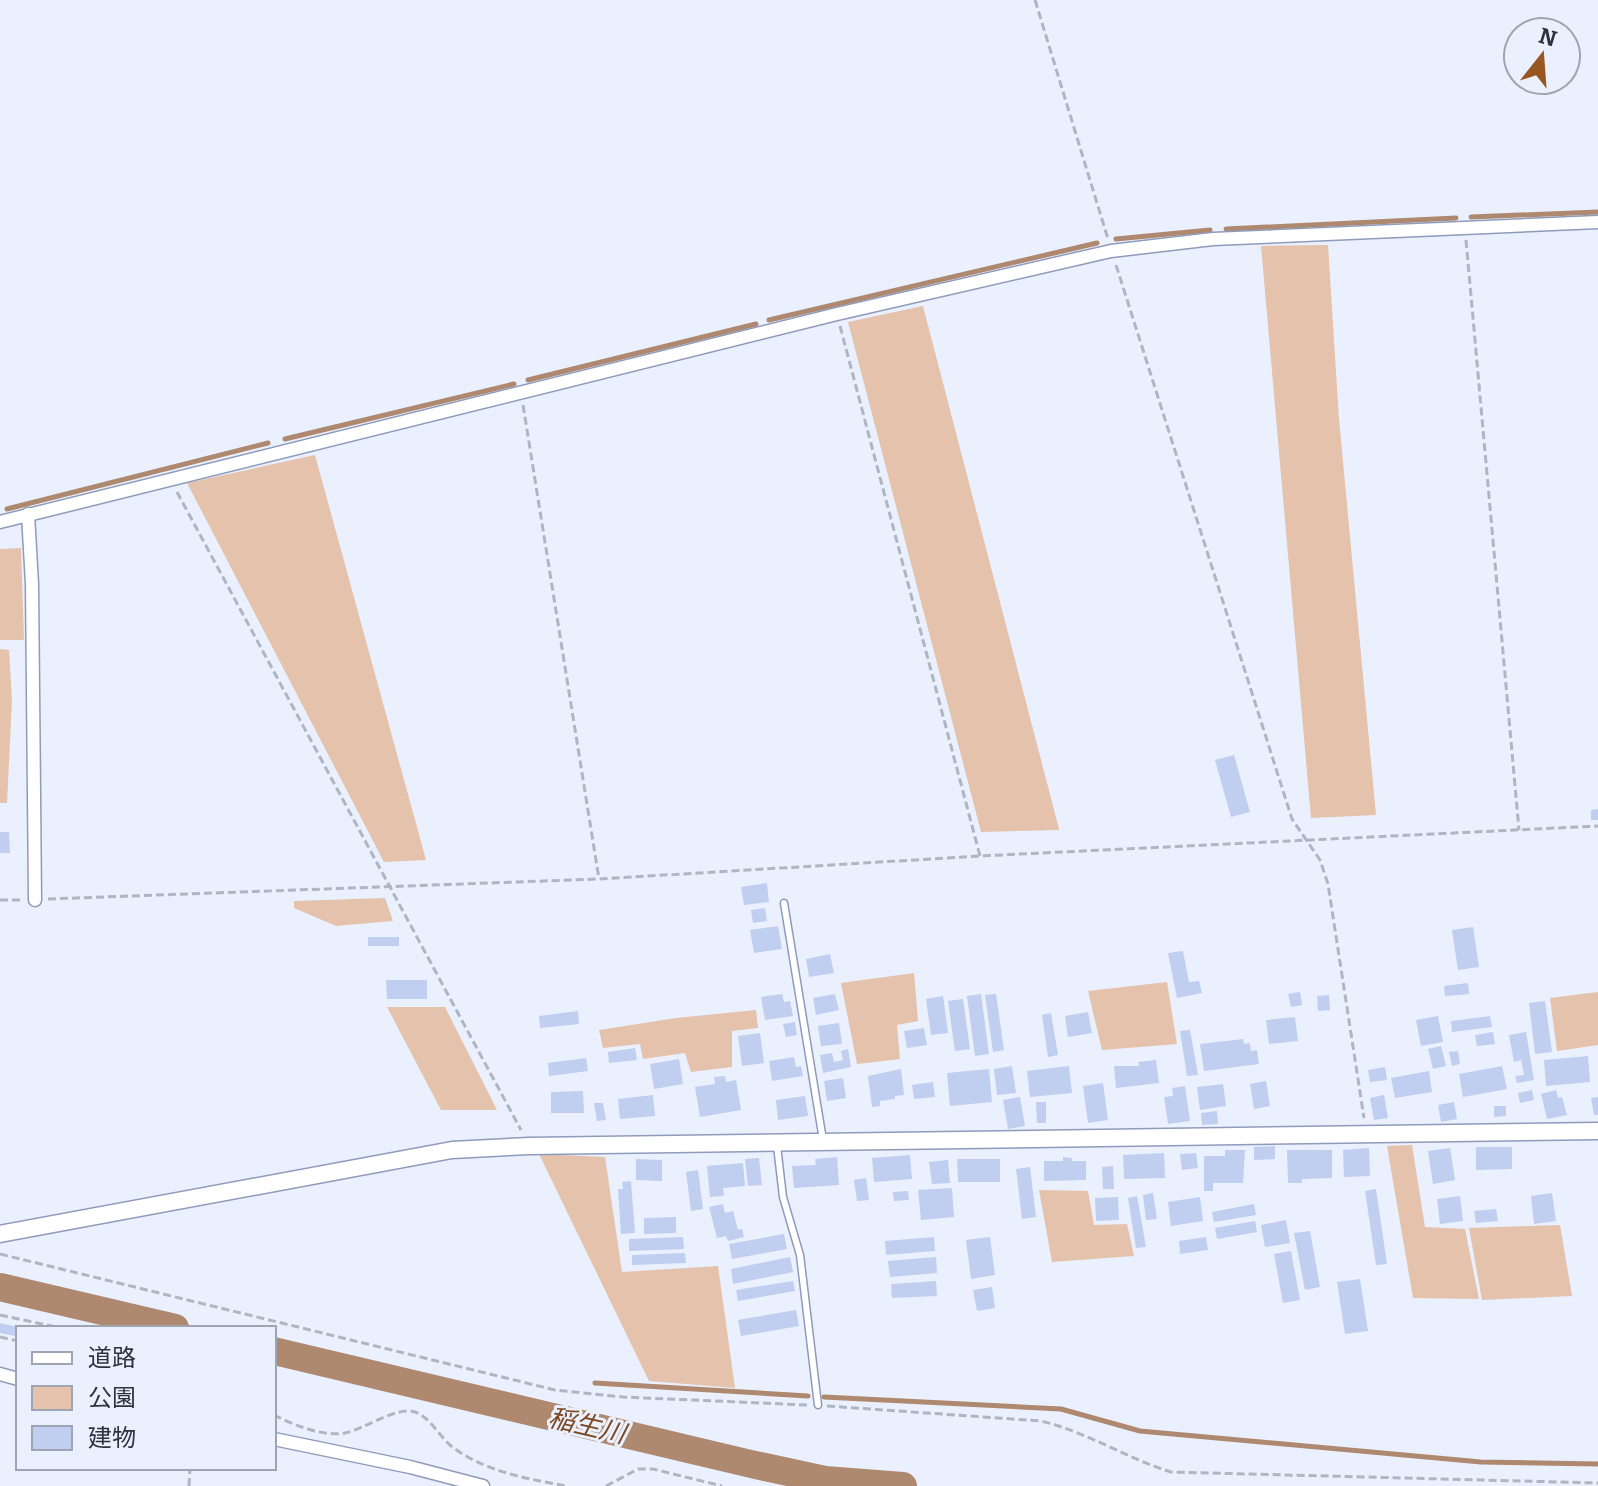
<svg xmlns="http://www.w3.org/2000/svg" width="1598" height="1486" font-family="Bitter,'Noto Sans JP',serif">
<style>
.green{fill:#e4c2ac}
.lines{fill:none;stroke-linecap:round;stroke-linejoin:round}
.stream{stroke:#ae886f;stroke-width:5}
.river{stroke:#ae886f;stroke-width:28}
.building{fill:#c0ceef}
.service-casing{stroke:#8f9bbb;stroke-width:9}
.minor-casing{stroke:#8f9bbb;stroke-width:15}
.tertiary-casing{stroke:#8f9bbb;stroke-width:19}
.path{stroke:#afb5c3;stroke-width:3;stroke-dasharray:8 4;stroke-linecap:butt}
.service{stroke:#fff;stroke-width:6}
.minor{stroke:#fff;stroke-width:12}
.tertiary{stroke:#fff;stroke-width:16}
.labels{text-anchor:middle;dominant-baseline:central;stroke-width:6;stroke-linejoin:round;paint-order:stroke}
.water-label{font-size:26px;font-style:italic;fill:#7c4821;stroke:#eaf0fe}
</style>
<rect width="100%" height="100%" fill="#eaf0fe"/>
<!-- green -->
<g class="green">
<path d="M1328,245L1339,419L1376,815L1311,818L1261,246Z"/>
<path d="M923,306L1059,829V830L981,832L848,322Z"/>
<path d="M315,455L426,860L384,862L187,483Z"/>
<path d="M21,548L24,640H0V549Z"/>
<path d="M0,649L9,650L12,700L7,803H0Z"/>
<path d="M385,898L393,921L336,926L294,908V901Z"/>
<path d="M914,973L918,1021L897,1025L900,1059L857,1064L841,983Z"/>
<path d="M1167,982L1177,1044L1102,1050L1088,991Z"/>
<path d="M1598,992V1045L1557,1051L1550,998Z"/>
<path d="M387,1007H445L497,1110H441Z"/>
<path d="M756,1010L758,1028L732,1031V1067L691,1072L685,1053L643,1059L640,1044L603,1048L599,1030L676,1018Z"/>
<path d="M1412,1145L1425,1227L1465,1229L1479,1299L1413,1298L1387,1146Z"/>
<path d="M539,1154L605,1157L622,1272L718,1266L735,1388L649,1381Z"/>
<path d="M1039,1190L1088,1191L1094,1225L1127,1224L1134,1256L1052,1262Z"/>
<path d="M1560,1225L1572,1296L1482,1300L1469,1228Z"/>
</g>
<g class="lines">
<!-- stream -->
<g class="stream">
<path d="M1471,217L1598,212"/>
<path d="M1226,229L1456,218"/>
<path d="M1116,239L1210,230"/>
<path d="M769,320L1097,243"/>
<path d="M528,380L756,324"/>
<path d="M285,439L514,384"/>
<path d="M7,509L268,443"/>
<path d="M595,1383L808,1396"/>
<path d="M824,1397L1061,1409L1140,1431L1481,1462L1598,1464"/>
</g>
<!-- river -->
<g class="river">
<path d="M0,1287L175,1328"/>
<path d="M274,1351L751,1464L825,1480L903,1486"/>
</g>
</g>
<!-- building -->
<g class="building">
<path d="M1234,755L1250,812L1231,817L1215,760Z"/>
<path d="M1598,809V820H1591V810Z"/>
<path d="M0,832H9L10,853H0Z"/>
<path d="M767,883L769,902L744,905L741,887Z"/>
<path d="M765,908L767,921L753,923L751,910Z"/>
<path d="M778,926L782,949L754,953L750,930Z"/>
<path d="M1473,927L1479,967L1458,970L1452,930Z"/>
<rect x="368" y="937" width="31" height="9"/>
<path d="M1183,951L1189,982L1199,981L1202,993L1177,998L1168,953Z"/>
<path d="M830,954L834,973L809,977L806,959Z"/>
<path d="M386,980H427V999H387Z"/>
<path d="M1468,983L1469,994L1445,996L1444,986Z"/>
<path d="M1300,992L1302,1005L1291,1007L1288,994Z"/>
<path d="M782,994L784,1002L790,1001L793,1016L765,1020L761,997Z"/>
<path d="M835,994L839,1010L816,1015L813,998Z"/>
<path d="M981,994L989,1054L975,1056L967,996Z"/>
<path d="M996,994L1004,1050L993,1052L985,995Z"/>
<path d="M1329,995L1330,1010L1318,1011L1317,996Z"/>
<path d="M943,996L948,1033L931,1035L926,999Z"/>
<path d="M963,999L970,1049L955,1051L948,1001Z"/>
<path d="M1545,1001L1552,1052L1535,1054L1529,1003Z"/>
<path d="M578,1011L579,1024L540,1028L539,1016Z"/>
<path d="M1088,1012L1092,1033L1068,1037L1065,1016Z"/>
<path d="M1051,1013L1058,1055L1048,1057L1042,1015Z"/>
<path d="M1438,1016L1443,1042L1421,1046L1416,1020Z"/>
<path d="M1490,1016L1492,1027L1452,1032L1451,1021Z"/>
<path d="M1295,1017L1298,1041L1269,1044L1266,1020Z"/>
<path d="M795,1022L797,1035L786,1037L783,1024Z"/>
<path d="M839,1023L842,1044L821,1046L818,1026Z"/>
<path d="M924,1028L927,1045L907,1048L904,1031Z"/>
<path d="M1190,1030L1198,1075L1187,1076L1180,1031Z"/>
<path d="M1493,1032L1495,1044L1477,1046L1475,1035Z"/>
<path d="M1526,1032L1534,1080L1517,1083L1515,1076L1524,1075L1521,1060L1514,1062L1509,1035Z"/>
<path d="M760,1033L764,1063L742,1066L738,1036Z"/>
<path d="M1243,1039L1244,1044L1250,1043L1251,1051L1257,1050L1259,1064L1204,1071L1200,1044Z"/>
<path d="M1441,1046L1446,1066L1433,1069L1428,1049Z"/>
<path d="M635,1048L637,1060L609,1063L608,1052Z"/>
<path d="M848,1049L851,1067L823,1073L820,1055L832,1053L834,1062L843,1060L841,1051Z"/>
<path d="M1458,1051L1460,1064L1452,1066L1449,1052Z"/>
<path d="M1588,1056L1590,1082L1546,1086L1544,1060Z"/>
<path d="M794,1057L796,1067L801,1066L803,1076L772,1081L769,1061Z"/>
<path d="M586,1058L588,1071L549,1076L548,1063Z"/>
<path d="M679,1059L683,1084L654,1089L650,1064Z"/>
<path d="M1156,1060L1159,1083L1116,1088L1114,1066H1139L1138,1062Z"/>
<path d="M1012,1066L1016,1093L997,1095L994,1069Z"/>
<path d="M1069,1066L1072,1093L1030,1097L1027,1071Z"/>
<path d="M1502,1066L1507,1089L1463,1097L1459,1074Z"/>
<path d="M1385,1067L1387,1080L1370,1082L1368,1070Z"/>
<path d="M901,1069L904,1095L895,1096V1099L880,1101V1106L872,1107L868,1076Z"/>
<path d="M989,1069L992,1102L950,1106L947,1073Z"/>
<path d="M1429,1071L1432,1092L1395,1098L1391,1078Z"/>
<path d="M725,1076L726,1082L736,1080L741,1110L700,1117L695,1087L715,1084L714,1077Z"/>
<path d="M843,1078L846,1098L827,1101L824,1081Z"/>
<path d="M1266,1081L1270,1106L1254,1109L1250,1084Z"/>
<path d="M933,1082L935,1097L914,1099L912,1085Z"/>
<path d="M1103,1083L1108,1120L1088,1123L1083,1086Z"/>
<path d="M1223,1084L1226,1106L1200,1110L1197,1087Z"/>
<path d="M1185,1086L1190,1121L1168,1124L1164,1097L1173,1096L1172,1088Z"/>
<path d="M1532,1090L1534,1100L1520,1103L1518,1093Z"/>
<path d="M1556,1090L1558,1098L1562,1097L1567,1115L1547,1119L1541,1094Z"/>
<path d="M583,1091L584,1113H551V1092Z"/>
<path d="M653,1095L655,1116L620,1119L618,1099Z"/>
<path d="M1384,1095L1388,1118L1374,1120L1370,1098Z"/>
<path d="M805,1096L808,1116L778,1120L776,1100Z"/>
<path d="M1020,1097L1025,1126L1008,1129L1003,1100Z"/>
<path d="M1598,1097V1115H1594L1591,1098Z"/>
<path d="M1036,1102H1046V1123H1037Z"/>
<path d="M1454,1102L1457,1119L1441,1122L1438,1105Z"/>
<path d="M594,1103H603L606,1120L597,1121Z"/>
<path d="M1494,1106H1506V1116L1494,1117Z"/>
<path d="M1217,1111L1218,1124L1202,1125L1201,1113Z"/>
<path d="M1275,1146V1159L1254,1160V1147Z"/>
<path d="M1476,1147H1512V1169L1476,1170Z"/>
<path d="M1369,1148L1370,1176L1344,1177L1343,1150Z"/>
<path d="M1450,1148L1455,1180L1433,1184L1428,1151Z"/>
<path d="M1225,1150H1245L1243,1183H1213V1191H1204V1156H1225Z"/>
<path d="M1287,1150H1332V1178L1302,1179V1183H1288Z"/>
<path d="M1164,1153L1165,1178L1124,1179L1123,1155Z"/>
<path d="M1196,1153L1198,1168L1182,1170L1180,1154Z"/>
<path d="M910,1155L912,1179L874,1182L872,1158Z"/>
<path d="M837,1157L839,1185L794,1188L792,1166L816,1165L815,1159Z"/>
<path d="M1063,1157L1072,1158V1161H1086V1180L1044,1181V1161H1063Z"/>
<path d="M759,1158L762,1185L748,1186L745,1159Z"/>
<path d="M636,1159L662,1160V1181L636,1180Z"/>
<path d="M957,1159H1000V1182H958Z"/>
<path d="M948,1160L950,1183L932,1184L929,1162Z"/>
<path d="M743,1163L745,1186L723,1188L724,1196L710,1197L707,1166Z"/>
<path d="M1113,1166L1114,1189H1103L1102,1167Z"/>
<path d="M1030,1167L1036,1217L1022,1219L1016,1169Z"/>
<path d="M698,1170L703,1209L691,1211L686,1172Z"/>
<path d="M866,1178L869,1200L857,1201L854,1180Z"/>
<path d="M631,1181L635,1233L621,1234L618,1189H623L622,1182Z"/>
<path d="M952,1188L954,1217L921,1220L918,1190Z"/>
<path d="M1376,1189L1387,1264L1376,1265L1365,1191Z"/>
<path d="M908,1191L909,1200L894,1201L893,1192Z"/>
<path d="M1153,1193L1157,1219L1146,1220L1143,1195Z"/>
<path d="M1552,1193L1556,1221L1534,1224L1531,1196Z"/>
<path d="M1137,1196L1146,1247L1136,1248L1128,1198Z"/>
<path d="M1460,1196L1463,1221L1440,1224L1437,1199Z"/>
<path d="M1118,1197L1119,1220L1096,1221L1095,1198Z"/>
<path d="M1200,1197L1203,1221L1171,1226L1168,1202Z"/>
<path d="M723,1204L725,1213L733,1211L738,1230L742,1229L744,1237L728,1241L726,1236L717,1238L709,1207Z"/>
<path d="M1254,1204L1256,1215L1214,1222L1212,1212Z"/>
<path d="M1496,1209L1498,1221L1476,1223L1474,1211Z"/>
<path d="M676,1217V1233L644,1234V1218Z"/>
<path d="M1286,1220L1290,1243L1265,1247L1261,1225Z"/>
<path d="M1255,1221L1257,1232L1217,1239L1215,1228Z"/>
<path d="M1310,1231L1320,1287L1305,1290L1294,1233Z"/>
<path d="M784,1234L787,1249L732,1259L729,1244Z"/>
<path d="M683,1237L684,1249L629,1251V1239Z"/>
<path d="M934,1237L935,1251L886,1255L885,1241Z"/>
<path d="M990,1237L995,1275L971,1279L966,1240Z"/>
<path d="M1206,1237L1208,1250L1180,1254L1179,1241Z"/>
<path d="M1291,1251L1300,1300L1283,1303L1274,1254Z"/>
<path d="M685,1253L686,1263L632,1265V1255Z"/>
<path d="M790,1257L793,1272L733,1284L731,1269Z"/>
<path d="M936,1257L937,1273L890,1277L888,1261Z"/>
<path d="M1360,1279L1368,1331L1345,1334L1337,1282Z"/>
<path d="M793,1281L795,1291L738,1301L736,1290Z"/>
<path d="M936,1281L937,1296L892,1298L891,1284Z"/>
<path d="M992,1287L995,1308L977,1311L973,1290Z"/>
<path d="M796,1310L799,1326L741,1336L738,1320Z"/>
<path d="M0,1323L17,1327L15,1336L0,1333Z"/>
</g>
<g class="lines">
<!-- service casing -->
<g class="service-casing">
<g id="service">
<path d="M784,903L823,1140"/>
<path d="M777,1146L783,1197L800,1255L818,1405"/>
</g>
</g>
<!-- minor casing -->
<g class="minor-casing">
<g id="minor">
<path d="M28,514L32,584L35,900"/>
<path d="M0,522L837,314L1111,251L1213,239L1598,222"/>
<path d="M0,1374L18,1379"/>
<path d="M274,1439L410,1467L483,1486"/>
</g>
</g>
<!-- tertiary casing -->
<g class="tertiary-casing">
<path id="tertiary" d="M0,1234L452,1150L529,1146L1598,1131"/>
</g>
<!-- path -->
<g class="path">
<path d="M1035,0L1108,239"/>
<path d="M1466,240L1519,830"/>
<path d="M1116,265L1292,819L1320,860L1328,884L1364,1118"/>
<path d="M840,326L980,856"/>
<path d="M523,405L599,879"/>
<path d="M177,492L521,1130"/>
<path d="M48,899L599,879L980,856L1598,826"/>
<path d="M0,900H24"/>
<path d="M0,1254L555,1390L623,1397L807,1405"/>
<path d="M0,1315L61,1328"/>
<path d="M0,1337L18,1341"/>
<path d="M827,1406L1041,1421C1087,1432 1126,1458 1171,1472L1598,1483"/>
<path d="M274,1415C294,1425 323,1437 345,1433C365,1429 396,1406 415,1412C432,1418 440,1439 455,1449C488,1472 528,1479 566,1486"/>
<path d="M189,1486L190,1468"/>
<path d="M606,1486L638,1469H653L722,1486"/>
</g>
<!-- service -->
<use href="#service" class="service"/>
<!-- minor -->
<use href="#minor" class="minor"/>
<!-- tertiary -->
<use href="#tertiary" class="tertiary"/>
</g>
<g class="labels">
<!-- water labels -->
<g class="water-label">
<text transform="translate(587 1426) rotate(13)">稲生川</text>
</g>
</g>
<!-- legend -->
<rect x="16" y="1326" width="260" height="144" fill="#eaf0fe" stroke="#9ea4b2" stroke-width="2"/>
<rect x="32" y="1352" width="40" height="12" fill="#ffffff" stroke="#9ea4b2" stroke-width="2"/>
<text x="88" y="1366" font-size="24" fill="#2d323f">道路</text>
<rect x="32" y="1386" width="40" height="24" fill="#e4c2ac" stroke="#9ea4b2" stroke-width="2"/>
<text x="88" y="1406" font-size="24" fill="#2d323f">公園</text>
<rect x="32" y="1426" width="40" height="24" fill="#c0ceef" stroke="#9ea4b2" stroke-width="2"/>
<text x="88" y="1446" font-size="24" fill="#2d323f">建物</text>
<!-- north arrow -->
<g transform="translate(1542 56) rotate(17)"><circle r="38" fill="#eaf0fe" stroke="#9ea4b2" stroke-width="2"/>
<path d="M0-6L14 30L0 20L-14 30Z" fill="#985623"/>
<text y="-12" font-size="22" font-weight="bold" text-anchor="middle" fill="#2d323f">N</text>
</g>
</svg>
